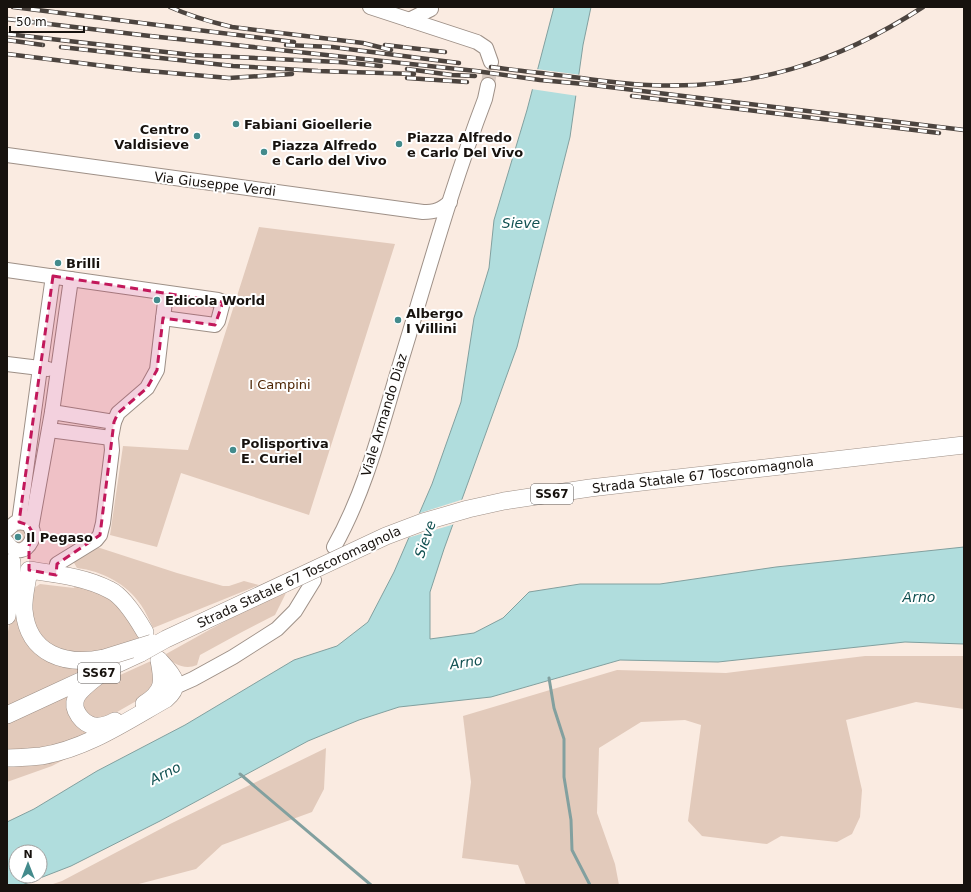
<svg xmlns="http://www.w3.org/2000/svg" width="971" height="892" font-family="'DejaVu Sans',sans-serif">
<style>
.green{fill:#e2cabb}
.water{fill:#b0dddd;stroke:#82a09f;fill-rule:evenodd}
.pier{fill:#faebe1}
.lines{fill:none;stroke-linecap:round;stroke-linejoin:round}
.stream{stroke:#82a09f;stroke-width:3}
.minor-tunnel{stroke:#d8cac1;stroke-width:14;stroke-dasharray:14 7;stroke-linecap:butt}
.minor-casing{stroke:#9e9087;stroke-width:16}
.major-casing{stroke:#9e9087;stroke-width:18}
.minor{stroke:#fff;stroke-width:14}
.major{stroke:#fff;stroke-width:17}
.rail-casing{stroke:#4c443f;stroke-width:4.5}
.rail{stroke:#fff;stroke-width:3;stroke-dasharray:9;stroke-linecap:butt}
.major-bridge-casing{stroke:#9e9087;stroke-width:18;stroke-linecap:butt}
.major-bridge{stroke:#fff;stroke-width:17}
.marked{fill:#c2185b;fill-opacity:0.2;stroke:#c2185b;stroke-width:3;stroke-dasharray:8 5;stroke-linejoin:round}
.poi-dot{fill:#438b8c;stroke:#fff;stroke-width:1.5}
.labels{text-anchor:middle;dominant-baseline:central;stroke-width:4;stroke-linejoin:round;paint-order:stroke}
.shield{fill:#fff;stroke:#5d5956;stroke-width:1}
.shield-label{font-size:12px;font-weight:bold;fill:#17120e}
.poi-label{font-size:13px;font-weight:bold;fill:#17120e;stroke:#fff;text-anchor:start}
.street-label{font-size:13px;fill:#17120e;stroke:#fff}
.park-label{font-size:13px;fill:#4c2300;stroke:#fff}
.water-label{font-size:14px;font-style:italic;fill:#105051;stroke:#fff}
</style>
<rect width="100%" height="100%" fill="#faebe1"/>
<!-- green -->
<g class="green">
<path d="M259,227L395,244L309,515L181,473L157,547L110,535L123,446L188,450Z"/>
<path d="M18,527L28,533L21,546L9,538L10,532Z"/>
<path d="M97,547L177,573L223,586H229L244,581L259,585L153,628C149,620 146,612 141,605C127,584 102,571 77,568L73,561Z"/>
<path d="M40,584L74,588L75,586C93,590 114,595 125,612C130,620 135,628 140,637L123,645L83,656L41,641L28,602L34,588Z"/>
<path d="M286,593L275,615L242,632L200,655L197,665C186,670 172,665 166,654C206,632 244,609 286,593Z"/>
<path d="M12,603L25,632L86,668L7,707V639Z"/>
<path d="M865,656H964V709L916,702L846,720L862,790L860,817L852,834L837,842L781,836L767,844L702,836L688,821L701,725L685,720L641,722L599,748L597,813L615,864L619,885H526L518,865L462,858L471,782L463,716L617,670L726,673Z"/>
<path d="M151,661L155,667L152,692L103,720H95L84,712L83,694L87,690Z"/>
<path d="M70,693L96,732L73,741L7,754V722Z"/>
<path d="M107,737L52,766L7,782V764Z"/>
<path d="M326,748L324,789L312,812L222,845L196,869L135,885H50L62,881L170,824Z"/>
</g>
<!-- water -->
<path class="water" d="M554,7H591L583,45L570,137L517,347L444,549L430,592V639L474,633L503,618L529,592L580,584H660L776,567L964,547V644L905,642L718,662L620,660L491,697L399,707L359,720L308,741L160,821L71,866L22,885H7V822L34,809L97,771L185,725L294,660L337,646L368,622L394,572L432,484L461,402L474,318L489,268L494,220L527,110ZM16,852H40V876H16Z"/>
<!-- pier -->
<g class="pier">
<path d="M536,69L581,75L578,96L531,89Z"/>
<path d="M464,499L455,524L407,538L417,514Z"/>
</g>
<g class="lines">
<!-- stream -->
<g class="stream">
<path d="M549,678L554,708L564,739V777L571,820L572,850L590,885"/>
<path d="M240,774L371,885"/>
</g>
<!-- minor-tunnel -->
<path class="minor-tunnel" d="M488,85L491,62"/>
<!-- minor casing -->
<g class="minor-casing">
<g id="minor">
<path d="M370,7L477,42L486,48L491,62"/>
<path d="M409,20L431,9"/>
<path d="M7,155L423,212C435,212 441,210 450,202"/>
<path d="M7,270L218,300L223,302L218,321L215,325L163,318"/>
<path d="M7,364L48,369"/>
<path d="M52,412L114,422"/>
<path d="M49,430L111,438"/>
<path d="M19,522L40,368L53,276"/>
<path d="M31,529L52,412L71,279"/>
<path d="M7,530L15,523C51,518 25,570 7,542"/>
<path d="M334,547C365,492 380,431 398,371C426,280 451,188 485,99L488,85"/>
<path d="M56,575L57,564L96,540L100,535L103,523L112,450L111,438L114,422L118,413L147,388L157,370L166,293"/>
<path d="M166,684L170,687H175L193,679L233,657L277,629L295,611L314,580"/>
</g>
</g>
<!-- major casing -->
<g class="major-casing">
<g id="major">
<path d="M7,616L12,580V562"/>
<path d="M104,658C66,666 28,655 24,610C23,597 27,584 29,570C56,574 86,577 110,590C123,596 138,620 145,632"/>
<path d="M107,669C99,676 80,688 76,698C71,710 83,724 94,726C102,727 108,725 115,721"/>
<path d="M144,704C165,691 163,681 159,660"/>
<path d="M7,715L141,653"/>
<path d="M7,758C18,758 30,757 41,756C86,749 127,721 166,699C184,684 171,673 159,660"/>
</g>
</g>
<!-- minor -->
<use href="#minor" class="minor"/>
<!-- major -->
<use href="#major" class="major"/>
<!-- rail casing -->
<g class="rail-casing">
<g id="rail">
<path d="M13,7L294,42"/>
<path d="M170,7C190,16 211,22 232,27L363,43L391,50"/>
<path d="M7,19L150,36L476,71L540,80L584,84L964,130"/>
<path d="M7,34L192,55L339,62L381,66"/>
<path d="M7,40L43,45"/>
<path d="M286,45L332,47L459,63"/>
<path d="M385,45L445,52"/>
<path d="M61,47L233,66L318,71L414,74"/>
<path d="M7,54L137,70L229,78L292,74"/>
<path d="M491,67C521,71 551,74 581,78C603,81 625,84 648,85C751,90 837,63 923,7"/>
<path d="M407,69L452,75L475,76"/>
<path d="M407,78L467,82"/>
<path d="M632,96L939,133"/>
</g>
</g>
<!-- rail -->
<use href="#rail" class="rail"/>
<!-- major-bridge casing -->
<g class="major-bridge-casing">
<g id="major-bridge">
<path d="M141,653L166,639L386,536L423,522L468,509L504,501L590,488L964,445"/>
<path d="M104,658L152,643"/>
</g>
</g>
<!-- major-bridge -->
<use href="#major-bridge" class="major-bridge"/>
</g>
<!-- marked area -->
<path class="marked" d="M53,276L223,302L215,325L163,318L157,370L147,388L118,413L114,422L100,535L57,564L56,575L29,570V546L33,533L28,525L19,522Z"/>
<!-- markers -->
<g class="poi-dot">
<circle cx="236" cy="124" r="4"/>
<circle cx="197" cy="136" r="4"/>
<circle cx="399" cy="144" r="4"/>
<circle cx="264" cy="152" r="4"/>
<circle cx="58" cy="263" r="4"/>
<circle cx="157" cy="300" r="4"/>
<circle cx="398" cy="320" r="4"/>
<circle cx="233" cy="450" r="4"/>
<circle cx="18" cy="537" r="4"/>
</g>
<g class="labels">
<!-- shield labels -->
<g class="shield">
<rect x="531" y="484" width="42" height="20" rx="3"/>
<rect x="78" y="663" width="42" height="20" rx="3"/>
</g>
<g class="shield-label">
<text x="552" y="494">SS67</text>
<text x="99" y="673">SS67</text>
</g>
<!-- poi labels -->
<g class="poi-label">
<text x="244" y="124">Fabiani Gioellerie</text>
<text x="189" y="129" text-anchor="end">Centro<tspan x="189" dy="15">Valdisieve</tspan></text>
<text x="407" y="137">Piazza Alfredo<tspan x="407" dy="15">e Carlo Del Vivo</tspan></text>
<text x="272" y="145">Piazza Alfredo<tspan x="272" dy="15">e Carlo del Vivo</tspan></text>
<text x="66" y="263">Brilli</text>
<text x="165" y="300">Edicola World</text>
<text x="406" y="313">Albergo<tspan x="406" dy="15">I Villini</tspan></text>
<text x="241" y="443">Polisportiva<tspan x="241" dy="15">E. Curiel</tspan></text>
<text x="26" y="537">Il Pegaso</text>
</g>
<!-- street labels -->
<g class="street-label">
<text transform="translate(215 184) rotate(7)">Via Giuseppe Verdi</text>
<text transform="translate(384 415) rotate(-73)">Viale Armando Diaz</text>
<text transform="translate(703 475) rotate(-7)">Strada Statale 67 Toscoromagnola</text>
<text transform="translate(299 577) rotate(-25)">Strada Statale 67 Toscoromagnola</text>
</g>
<!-- park labels -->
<g class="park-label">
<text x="280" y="384">I Campini</text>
</g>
<!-- water labels -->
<g class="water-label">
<text x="521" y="223">Sieve</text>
<text transform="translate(425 539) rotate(-71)">Sieve</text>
<text x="919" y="597">Arno</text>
<text transform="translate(466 662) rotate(-8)">Arno</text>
<text transform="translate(165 773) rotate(-27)">Arno</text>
</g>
</g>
<!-- border -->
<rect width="971" height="892" fill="none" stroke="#17120e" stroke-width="16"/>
<!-- north arrow -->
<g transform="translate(28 864)"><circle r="19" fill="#ffffff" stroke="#a2a09f"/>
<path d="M0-3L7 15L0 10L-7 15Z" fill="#438b8c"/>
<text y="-6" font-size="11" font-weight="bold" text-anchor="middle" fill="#17120e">N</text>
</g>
<!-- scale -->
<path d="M10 26v6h74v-6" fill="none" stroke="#17120e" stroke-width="2"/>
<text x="16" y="26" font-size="12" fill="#17120e" stroke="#ffffff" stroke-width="3" paint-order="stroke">50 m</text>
</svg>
